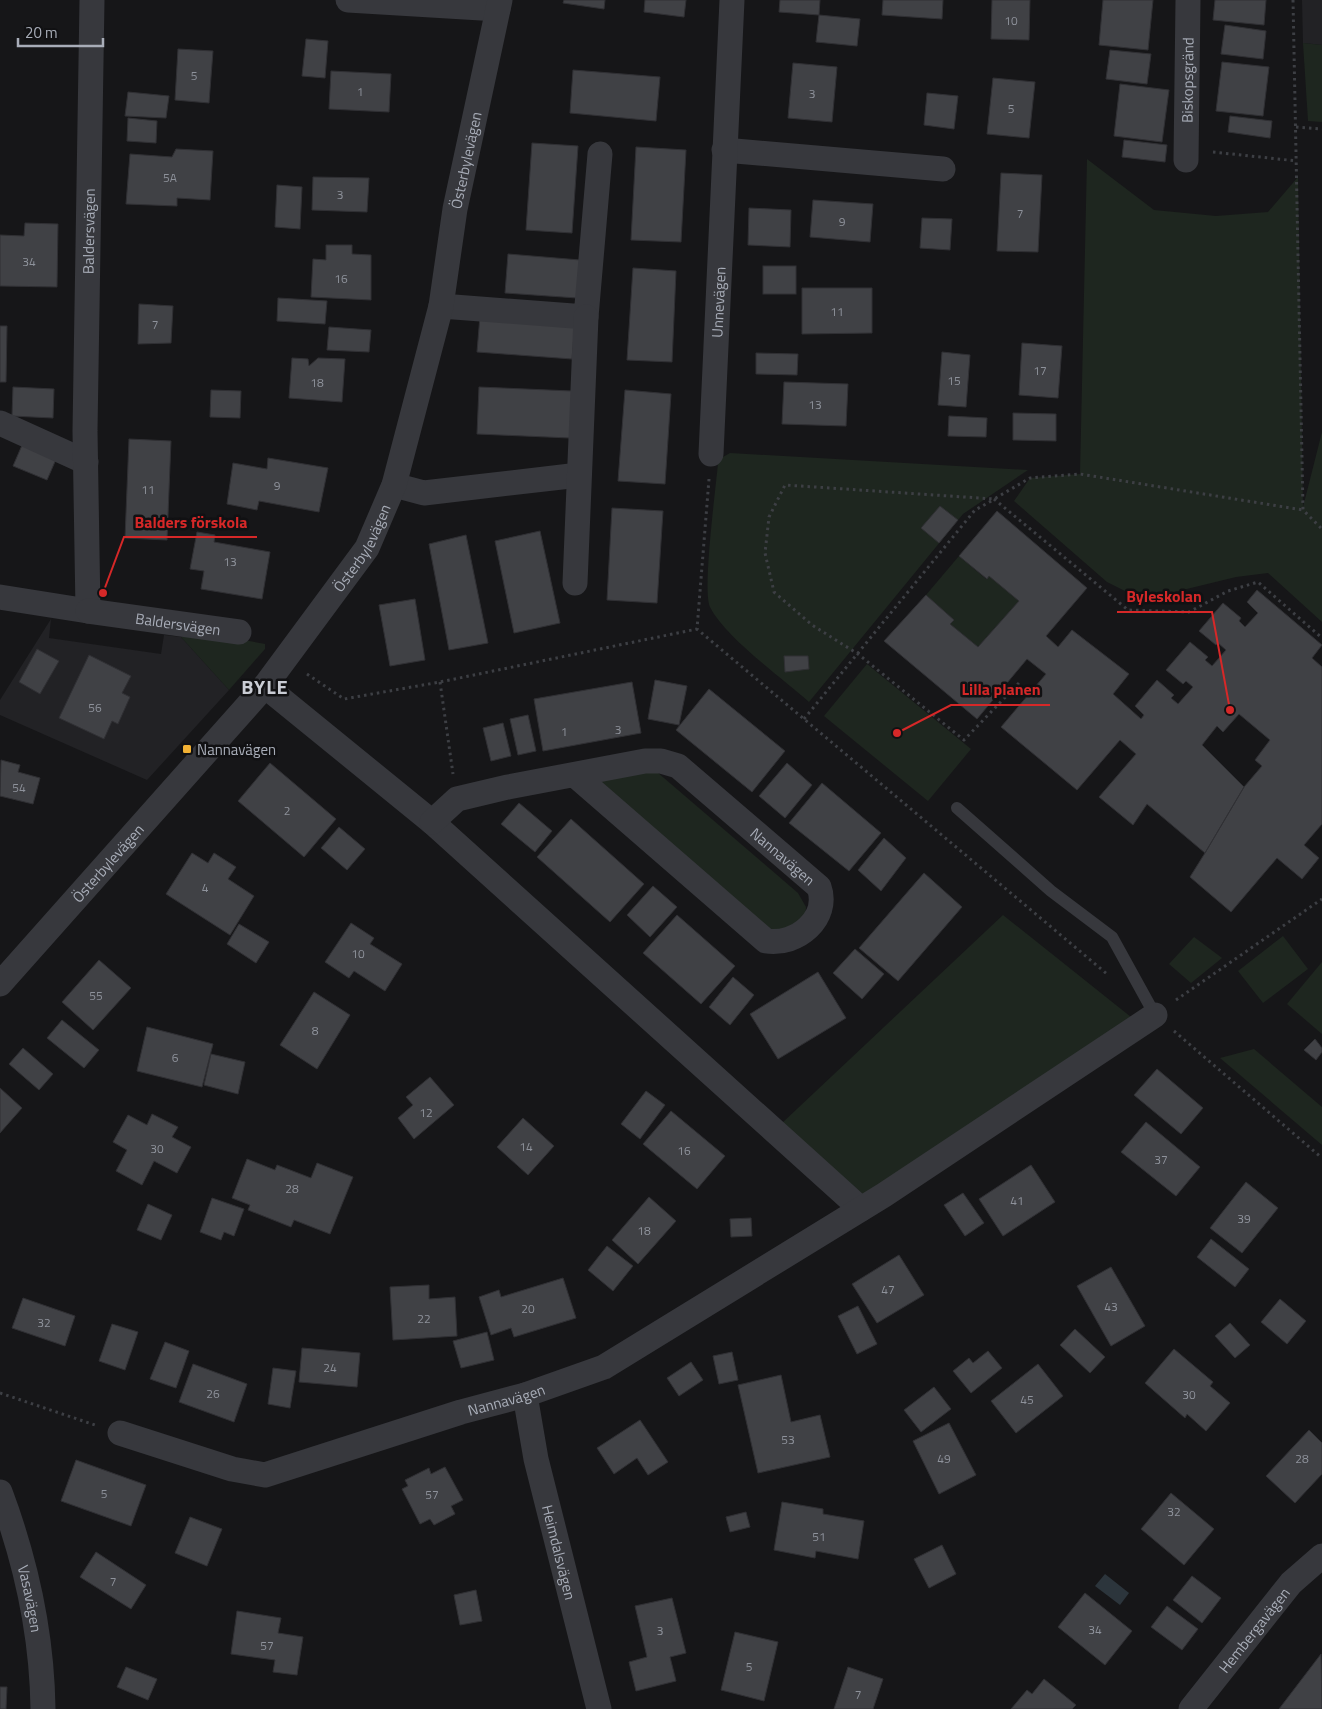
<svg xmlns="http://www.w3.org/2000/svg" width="1322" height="1709" font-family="'Titillium Web',sans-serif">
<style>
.built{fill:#222225}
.green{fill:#1e261f}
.water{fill:#2c353c}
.building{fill:#404145;stroke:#303034;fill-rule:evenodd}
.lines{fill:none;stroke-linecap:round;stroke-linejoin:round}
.path{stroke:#3d3f44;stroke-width:3;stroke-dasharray:2.5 4;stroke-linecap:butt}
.lane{stroke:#37383d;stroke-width:12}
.street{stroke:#37383d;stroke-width:25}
.poi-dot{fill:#f2b134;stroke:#111113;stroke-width:2}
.labels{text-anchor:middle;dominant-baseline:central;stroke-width:5;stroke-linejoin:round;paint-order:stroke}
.number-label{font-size:12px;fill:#8e929b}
.street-label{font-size:15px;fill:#a8adb8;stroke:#111113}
.poi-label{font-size:15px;fill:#a8adb8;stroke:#111113;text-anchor:start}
.district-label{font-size:20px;font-weight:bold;letter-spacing:1px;fill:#c9ccd4;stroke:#111113}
.leader{fill:none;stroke:#d62828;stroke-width:2}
.callout-dot{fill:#d62828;stroke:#111113;stroke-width:2}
.callout-label{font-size:16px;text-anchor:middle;font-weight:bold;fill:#d62828;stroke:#111113;stroke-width:5;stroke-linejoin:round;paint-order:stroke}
</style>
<rect width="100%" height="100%" fill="#161618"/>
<!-- built -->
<g class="built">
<path d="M1302,0H1322V45L1303,43Z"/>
<path d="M51,619L49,638L161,654L164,635L181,637L229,690L147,780L0,715V700Z"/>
</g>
<!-- green -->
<g class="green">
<path d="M1303,43L1322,45V122L1308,121Z"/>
<path d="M1087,159L1154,210L1216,216L1268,212L1298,177L1303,507L1322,432V622L1268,573L1236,577L1162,595L1137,597L1107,582L1014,501L1030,478L1080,474Z"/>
<path d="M730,453L1028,470L963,514L809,702C782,678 725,637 710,607C702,591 716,487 718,463L723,457Z"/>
<path d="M959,556L986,579L989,576L1019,601L978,647L950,624L954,620L926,595Z"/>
<path d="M193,636L228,637L265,644V649L229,690L181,637Z"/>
<path d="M867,664L971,749L928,801L824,716Z"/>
<path d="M601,770L657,772L798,893L806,907L805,922L779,943L598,795Z"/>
<path d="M1003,915L1131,1017L864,1195L781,1124Z"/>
<path d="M1283,936L1308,969L1263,1003L1238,971Z"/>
<path d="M1194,937L1222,958L1191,983L1169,964Z"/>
<path d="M1322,962V1034L1287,1004Z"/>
<path d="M1254,1049L1322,1107V1145L1220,1058Z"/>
</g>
<!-- water -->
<path class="water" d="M1105,1574L1129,1593L1120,1605L1095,1586Z"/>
<!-- building -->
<g class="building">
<path d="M564,0H605L604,9L563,3Z"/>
<path d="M645,0H686L684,17L644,12Z"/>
<path d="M780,0H820L819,15L779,12Z"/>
<path d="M883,0H943L942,19L882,15Z"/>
<path d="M992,0H1030L1029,40L991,39Z"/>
<path d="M1103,0H1153L1148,50L1099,45Z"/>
<path d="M1215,0H1266L1264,25L1213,20Z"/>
<path d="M819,15L860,19L857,46L816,42Z"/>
<path d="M1225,25L1266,31L1263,59L1221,54Z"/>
<path d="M306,39L328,41L325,78L302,76Z"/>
<path d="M178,49L213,51L209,103L175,100Z"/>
<path d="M1110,50L1151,54L1147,84L1106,79Z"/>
<path d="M1222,62L1269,67L1263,116L1216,111Z"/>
<path d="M793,63L837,67L832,122L788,118Z"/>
<path d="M573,70L660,77L656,121L570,113Z"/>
<path d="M331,71L391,74L389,112L329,109Z"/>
<path d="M993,78L1035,82L1029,138L987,134Z"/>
<path d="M1120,84L1169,90L1162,142L1114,136Z"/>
<path d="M128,92L169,96L166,118L125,116Z"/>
<path d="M927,93L958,96L954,129L924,125Z"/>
<path d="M1230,116L1272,121L1270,138L1228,132Z"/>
<path d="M128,118L157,121L156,143L127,141Z"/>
<path d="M1124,140L1167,145L1165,162L1122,157Z"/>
<path d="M532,143L578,146L572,233L526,230Z"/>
<path d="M636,147L686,150L681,242L631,240Z"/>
<path d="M176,149L213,151L210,200L177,198V206L126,204L130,154L172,157Z"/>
<path d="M1001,173L1042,175L1038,252L997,251Z"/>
<path d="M313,177L369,178L367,212L312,210Z"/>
<path d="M277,185L302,187L300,229L275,227Z"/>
<path d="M813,200L873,204L870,242L810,237Z"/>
<path d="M749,208L791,210L790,247L748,245Z"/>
<path d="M922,218L952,219L950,250L920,248Z"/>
<path d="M25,223L58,224L57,287L0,286V235L24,236Z"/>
<path d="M326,245H352V254L371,255V300L311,297L313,259L326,260Z"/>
<path d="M508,254L580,260L577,298L505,293Z"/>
<rect x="763" y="266" width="33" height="28"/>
<path d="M633,268L676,271L672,362L627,360Z"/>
<path d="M802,288H872V333L802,334Z"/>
<path d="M278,298L327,301L325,324L277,321Z"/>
<path d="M139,304L173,306L171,343L138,344Z"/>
<path d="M480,316L575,323L572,359L477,352Z"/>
<path d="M0,326H7L6,382H0Z"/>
<path d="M329,327L371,330L369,352L327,350Z"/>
<path d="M1022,343L1062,346L1058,398L1019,395Z"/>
<path d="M942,352L970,355L966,407L938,405Z"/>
<path d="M756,353L798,354L797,375L756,374Z"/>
<path d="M292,358L308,359L309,366L318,358L345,359L342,402L289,398Z"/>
<path d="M784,382L848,384L846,426L782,424Z"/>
<path d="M13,387L54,389L53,418L12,416Z"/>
<path d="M479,387L572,391L570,438L477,434Z"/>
<path d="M211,390L241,391L240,418L210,417Z"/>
<path d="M625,390L671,394L665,484L618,481Z"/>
<path d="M1013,413L1056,414V441L1013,440Z"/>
<path d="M949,416L987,418L986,437L948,436Z"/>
<path d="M129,439L171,441L167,540L125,538Z"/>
<path d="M23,443L57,457L47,480L13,466Z"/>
<path d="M268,458L328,468L319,512L259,501L257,510L227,504L233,463L267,469Z"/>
<path d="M940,506L958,520L939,543L921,528Z"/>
<path d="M612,508L663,511L657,603L607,600Z"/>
<path d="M997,511L1087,588L1046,636L1058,647L1072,630L1129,674L1113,694L1141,719L1144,715L1135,706L1157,680L1174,695L1171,698L1178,704L1193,687L1186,681L1183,684L1166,670L1190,642L1208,657L1205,660L1212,666L1226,650L1218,643L1216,645L1199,631L1223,603L1241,618L1239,621L1245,627L1258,613L1247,602L1257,590L1322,645L1312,658L1322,667V824L1304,845L1319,858L1302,879L1277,858L1231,912L1190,877L1205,853L1147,804L1133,825L1099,797L1136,754L1120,740L1077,790L1001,727L1046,674L1027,659L977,719L884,641L926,595L954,620L950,624L978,647L1019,601L989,576L987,579L959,556ZM1239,714L1270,740L1255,760L1262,766L1244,787L1205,853L1244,787L1202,745L1217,726L1223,732Z"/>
<path d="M540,531L560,623L514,633L495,541Z"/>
<path d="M197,532L215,535L214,542L270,552L262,599L201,589L204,571L190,569Z"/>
<path d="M466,535L488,643L449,650L429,544Z"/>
<path d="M415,599L425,660L390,666L379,605Z"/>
<path d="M37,649L59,661L40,694L19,682Z"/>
<path d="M89,655L131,676L122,693L130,697L118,724L112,721L104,739L59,718Z"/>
<path d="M784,656H808L809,669L785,672Z"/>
<path d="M655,680L687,686L679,725L648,719Z"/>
<path d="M632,682L641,733L543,751L534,699Z"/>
<path d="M709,689L785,751L752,792L676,730Z"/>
<path d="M528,715L536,751L518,755L510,719Z"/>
<path d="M503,723L511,756L491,761L483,728Z"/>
<path d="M1,760L20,765L18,772L40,778L33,804L0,796Z"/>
<path d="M270,763L336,819L304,857L238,801Z"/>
<path d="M787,763L812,785L785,818L759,796Z"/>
<path d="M822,783L881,833L849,871L789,823Z"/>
<path d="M519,803L552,831L535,852L501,824Z"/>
<path d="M571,819L644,884L610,922L537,857Z"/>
<path d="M339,827L365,849L347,870L321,848Z"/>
<path d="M884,838L906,858L881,891L858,870Z"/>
<path d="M192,853L208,863L214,853L236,867L228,879L254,896L230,935L166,894Z"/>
<path d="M924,873L962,907L898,981L859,948Z"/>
<path d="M653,886L677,907L650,937L627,915Z"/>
<path d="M677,915L735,966L701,1004L643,953Z"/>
<path d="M351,923L374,938L370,944L402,964L385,991L354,971L349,978L325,962Z"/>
<path d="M239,924L269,942L256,963L227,944Z"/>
<path d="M855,949L884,974L862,999L833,973Z"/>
<path d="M99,960L131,988L93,1030L62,1002Z"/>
<path d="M818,972L846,1018L778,1059L750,1014Z"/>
<path d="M733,977L754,995L730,1025L709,1007Z"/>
<path d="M314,992L350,1015L317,1069L280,1045Z"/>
<path d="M62,1020L99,1050L84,1068L47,1038Z"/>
<path d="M147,1027L213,1044L202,1087L137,1071Z"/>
<path d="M1315,1039L1322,1048V1052L1316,1060L1304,1050Z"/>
<path d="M23,1048L53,1074L39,1090L9,1064Z"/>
<path d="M211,1054L245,1062L238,1094L204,1085Z"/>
<path d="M1157,1069L1203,1108L1181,1134L1134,1095Z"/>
<path d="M430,1077L454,1105L414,1139L398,1118L413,1105L406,1097Z"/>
<path d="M0,1088L22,1108L0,1133Z"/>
<path d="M646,1091L665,1105L640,1139L621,1124Z"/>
<path d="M671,1111L725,1156L697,1189L643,1144Z"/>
<path d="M152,1114L178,1127L172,1137L191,1147L177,1173L154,1161L142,1185L116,1171L127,1150L113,1142L128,1115L147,1125Z"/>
<path d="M523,1118L554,1146L528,1175L497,1147Z"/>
<path d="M1146,1122L1200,1167L1176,1196L1121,1152Z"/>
<path d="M247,1159L275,1170L277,1165L311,1178L317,1163L353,1177L330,1234L294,1220L291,1227L248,1210L250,1205L232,1198Z"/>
<path d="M1031,1165L1055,1202L1003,1236L979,1199Z"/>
<path d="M1246,1182L1278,1208L1242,1253L1210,1228Z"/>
<path d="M963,1193L984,1223L965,1236L944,1205Z"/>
<path d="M649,1197L676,1221L638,1264L612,1240Z"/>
<path d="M212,1198L244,1209L234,1236L224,1232L221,1240L200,1232Z"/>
<path d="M148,1204L172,1215L161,1240L137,1230Z"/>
<path d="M751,1218L752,1236L731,1237L730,1219Z"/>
<path d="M1211,1239L1249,1269L1235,1287L1197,1257Z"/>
<path d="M607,1246L633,1266L613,1291L588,1270Z"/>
<path d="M899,1255L924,1295L877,1323L852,1284Z"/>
<path d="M1111,1267L1145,1326L1111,1346L1077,1286Z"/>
<path d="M563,1278L576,1318L514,1337L511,1328L491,1335L479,1297L499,1290L501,1297Z"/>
<path d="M429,1285V1299L455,1297L457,1336L393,1340L390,1287Z"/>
<path d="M23,1298L75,1316L65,1346L12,1328Z"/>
<path d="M1280,1299L1306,1321L1287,1344L1261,1322Z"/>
<path d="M858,1306L877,1344L857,1354L838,1316Z"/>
<path d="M1230,1323L1250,1345L1235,1358L1215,1336Z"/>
<path d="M112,1324L138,1332L125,1370L99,1361Z"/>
<path d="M1075,1329L1105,1357L1090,1373L1060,1345Z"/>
<path d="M487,1332L494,1360L461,1368L453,1341Z"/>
<path d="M165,1342L189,1351L176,1388L150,1379Z"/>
<path d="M302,1348L360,1353L357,1387L299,1382Z"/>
<path d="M1174,1349L1213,1382L1210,1386L1230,1403L1206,1431L1187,1414L1185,1418L1145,1383Z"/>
<path d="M988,1351L1002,1368L971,1393L953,1371L969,1358L973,1363Z"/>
<path d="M732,1352L738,1380L719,1384L713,1356Z"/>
<path d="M691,1362L703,1380L679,1396L667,1378Z"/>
<path d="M193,1364L247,1384L234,1422L179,1402Z"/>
<path d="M1038,1364L1063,1396L1016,1433L991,1401Z"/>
<path d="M273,1368L296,1371L290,1408L268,1404Z"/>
<path d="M781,1375L791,1422L820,1415L830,1457L758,1473L738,1385Z"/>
<path d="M934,1387L951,1409L921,1432L904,1410Z"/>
<path d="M640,1420L668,1462L648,1475L637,1458L614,1474L597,1448Z"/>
<path d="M949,1423L976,1475L939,1494L913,1441Z"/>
<path d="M1309,1430L1322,1443V1474L1295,1503L1266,1476Z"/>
<path d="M76,1460L146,1485L131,1526L61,1501Z"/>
<path d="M445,1467L463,1500L451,1506L455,1514L434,1525L430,1519L420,1524L402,1489L408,1486L405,1480L429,1468L431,1474Z"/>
<path d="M1171,1493L1214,1529L1184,1565L1141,1529Z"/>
<path d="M782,1502L823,1509V1514L864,1521L858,1559L816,1551L815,1558L774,1550Z"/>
<path d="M746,1512L750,1527L730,1532L726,1517Z"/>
<path d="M190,1517L222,1529L207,1566L175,1553Z"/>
<path d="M942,1545L956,1574L929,1588L914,1559Z"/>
<path d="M96,1552L146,1585L131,1609L80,1577Z"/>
<path d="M1192,1576L1221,1598L1202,1623L1173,1600Z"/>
<path d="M476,1590L482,1621L460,1625L454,1595Z"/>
<path d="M1085,1593L1132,1631L1105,1665L1058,1627Z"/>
<path d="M672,1598L686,1653L670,1657L676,1681L636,1691L629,1662L647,1657L635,1606Z"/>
<path d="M1167,1606L1198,1629L1182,1650L1151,1627Z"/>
<path d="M237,1611L281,1618L278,1633L303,1637L297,1675L273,1672L275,1660L231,1654Z"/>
<path d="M735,1632L778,1642L764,1701L721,1690Z"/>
<path d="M1321,1654L1322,1709H1279Z"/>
<path d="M126,1667L157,1679L148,1700L117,1687Z"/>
<path d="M848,1667L883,1679L873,1709H834Z"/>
<path d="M1044,1679L1076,1705L1072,1709H1011L1027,1690L1032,1694Z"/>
<path d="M0,1687H7L6,1709H0Z"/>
</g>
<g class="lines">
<!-- path -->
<g class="path">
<path d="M1293,0L1303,510L1322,529"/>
<path d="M1296,127L1322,129"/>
<path d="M1213,152L1297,161"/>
<path d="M709,479L697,629L1107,974"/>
<path d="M994,499L1128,610L1189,612L1228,591L1258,582L1322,638"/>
<path d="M307,674L344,699L440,682L697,629"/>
<path d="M440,682L453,774"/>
<path d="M1019,683L964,740L858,654L812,625L774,592L765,553L769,517L785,485L994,499L1030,478L1080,474L1303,510"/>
<path d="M804,719L975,510L995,499"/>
<path d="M1176,1000L1322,899"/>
<path d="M1174,1031L1322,1158"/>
<path d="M0,1393L95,1425"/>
</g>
<!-- lane -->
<path class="lane" d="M957,808L1051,891L1112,937L1155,1015"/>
<!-- street -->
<g class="street">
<path d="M348,0L498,9"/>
<path d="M724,150L943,169"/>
<path id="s1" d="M1186,160L1188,0"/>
<path d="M441,306L586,317L600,154"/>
<path d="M0,423L86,462"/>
<path id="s2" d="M711,454L732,0"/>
<path d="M394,485L424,493L579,475"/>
<path d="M575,583L586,317"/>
<path id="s3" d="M0,597L88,611L85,431L92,0"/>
<path id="s4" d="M88,611L239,632"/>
<path d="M265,686L432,822L861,1209"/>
<path id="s5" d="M432,822L457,799L508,787L645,761H661L678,766L819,887C830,918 797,946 766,941L576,776"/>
<path id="s6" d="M0,984L265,686L367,548L394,485L441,306L455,209L500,0"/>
<path id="s7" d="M525,1395L536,1459L599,1709"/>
<path id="s8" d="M120,1433L232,1469L265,1475L461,1412L525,1395L604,1367L884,1195L1155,1015"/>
<path id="s9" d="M0,1492C27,1564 42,1633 43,1709"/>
<path id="s10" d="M1191,1709L1291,1583L1322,1556"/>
</g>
</g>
<!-- markers -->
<rect class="poi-dot" x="182" y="744" width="10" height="10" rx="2.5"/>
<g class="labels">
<!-- number labels -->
<g class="number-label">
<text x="1011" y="20">10</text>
<text x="194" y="75">5</text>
<text x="360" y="91">1</text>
<text x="812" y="93">3</text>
<text x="1011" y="108">5</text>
<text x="170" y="177">5A</text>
<text x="340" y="194">3</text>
<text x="1020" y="213">7</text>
<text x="842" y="221">9</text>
<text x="29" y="261">34</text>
<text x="341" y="278">16</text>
<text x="837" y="311">11</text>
<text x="155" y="324">7</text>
<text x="1040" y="370">17</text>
<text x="954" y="380">15</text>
<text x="317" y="382">18</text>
<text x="815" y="404">13</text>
<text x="277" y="485">9</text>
<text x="148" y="489">11</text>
<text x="230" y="561">13</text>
<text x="95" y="707">56</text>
<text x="618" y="729">3</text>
<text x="564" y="731">1</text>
<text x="19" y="787">54</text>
<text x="287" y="810">2</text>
<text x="205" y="887">4</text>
<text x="358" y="953">10</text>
<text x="96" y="995">55</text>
<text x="315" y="1030">8</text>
<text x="175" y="1057">6</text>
<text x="426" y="1112">12</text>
<text x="526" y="1146">14</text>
<text x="157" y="1148">30</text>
<text x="684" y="1150">16</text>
<text x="1161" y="1159">37</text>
<text x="292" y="1188">28</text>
<text x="1017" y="1200">41</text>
<text x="1244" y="1218">39</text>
<text x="644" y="1230">18</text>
<text x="888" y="1289">47</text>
<text x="1111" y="1306">43</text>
<text x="528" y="1308">20</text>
<text x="424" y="1318">22</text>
<text x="44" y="1322">32</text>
<text x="330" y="1367">24</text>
<text x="213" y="1393">26</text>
<text x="1189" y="1394">30</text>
<text x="1027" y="1399">45</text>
<text x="788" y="1439">53</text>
<text x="944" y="1458">49</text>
<text x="1302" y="1458">28</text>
<text x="104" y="1493">5</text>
<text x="432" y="1494">57</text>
<text x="1174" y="1511">32</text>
<text x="819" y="1536">51</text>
<text x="113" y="1581">7</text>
<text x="1095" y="1629">34</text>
<text x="660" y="1630">3</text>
<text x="267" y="1645">57</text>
<text x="749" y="1666">5</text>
<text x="858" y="1694">7</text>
</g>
<!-- street labels -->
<g class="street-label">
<text stroke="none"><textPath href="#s1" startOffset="80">Biskopsgränd</textPath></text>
<text stroke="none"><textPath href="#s6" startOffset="972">Österbylevägen</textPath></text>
<text stroke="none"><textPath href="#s3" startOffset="469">Baldersvägen</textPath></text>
<text stroke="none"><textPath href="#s2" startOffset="152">Unnevägen</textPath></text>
<text stroke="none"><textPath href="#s6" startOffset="568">Österbylevägen</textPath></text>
<text stroke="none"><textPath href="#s4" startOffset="91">Baldersvägen</textPath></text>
<text stroke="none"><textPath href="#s5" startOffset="398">Nannavägen</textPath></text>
<text stroke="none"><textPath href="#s6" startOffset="162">Österbylevägen</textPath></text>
<text stroke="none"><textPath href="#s8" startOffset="404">Nannavägen</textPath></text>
<text stroke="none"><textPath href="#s7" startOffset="161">Heimdalsvägen</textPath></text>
<text stroke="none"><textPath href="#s9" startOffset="111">Vasavägen</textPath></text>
<text stroke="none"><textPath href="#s10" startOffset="101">Hembergavägen</textPath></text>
</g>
<!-- poi labels -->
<g class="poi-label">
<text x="197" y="749">Nannavägen</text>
</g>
<!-- district labels -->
<g class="district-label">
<text x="265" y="686">BYLE</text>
</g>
</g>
<!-- callouts -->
<path class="leader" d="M103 593L124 537H257M1230 710L1212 612H1117M897 733L951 705H1050"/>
<g class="callout-dot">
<circle cx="103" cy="593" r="5"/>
<circle cx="1230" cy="710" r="5"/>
<circle cx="897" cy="733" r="5"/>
</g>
<g class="callout-label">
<text x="191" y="528">Balders förskola</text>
<text x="1164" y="602">Byleskolan</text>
<text x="1001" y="695">Lilla planen</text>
</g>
<!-- scale -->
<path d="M18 38v8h85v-8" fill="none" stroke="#a8adb8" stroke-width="2.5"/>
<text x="25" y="38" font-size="15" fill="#a8adb8" stroke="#111113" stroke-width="4" paint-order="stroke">20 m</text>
</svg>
